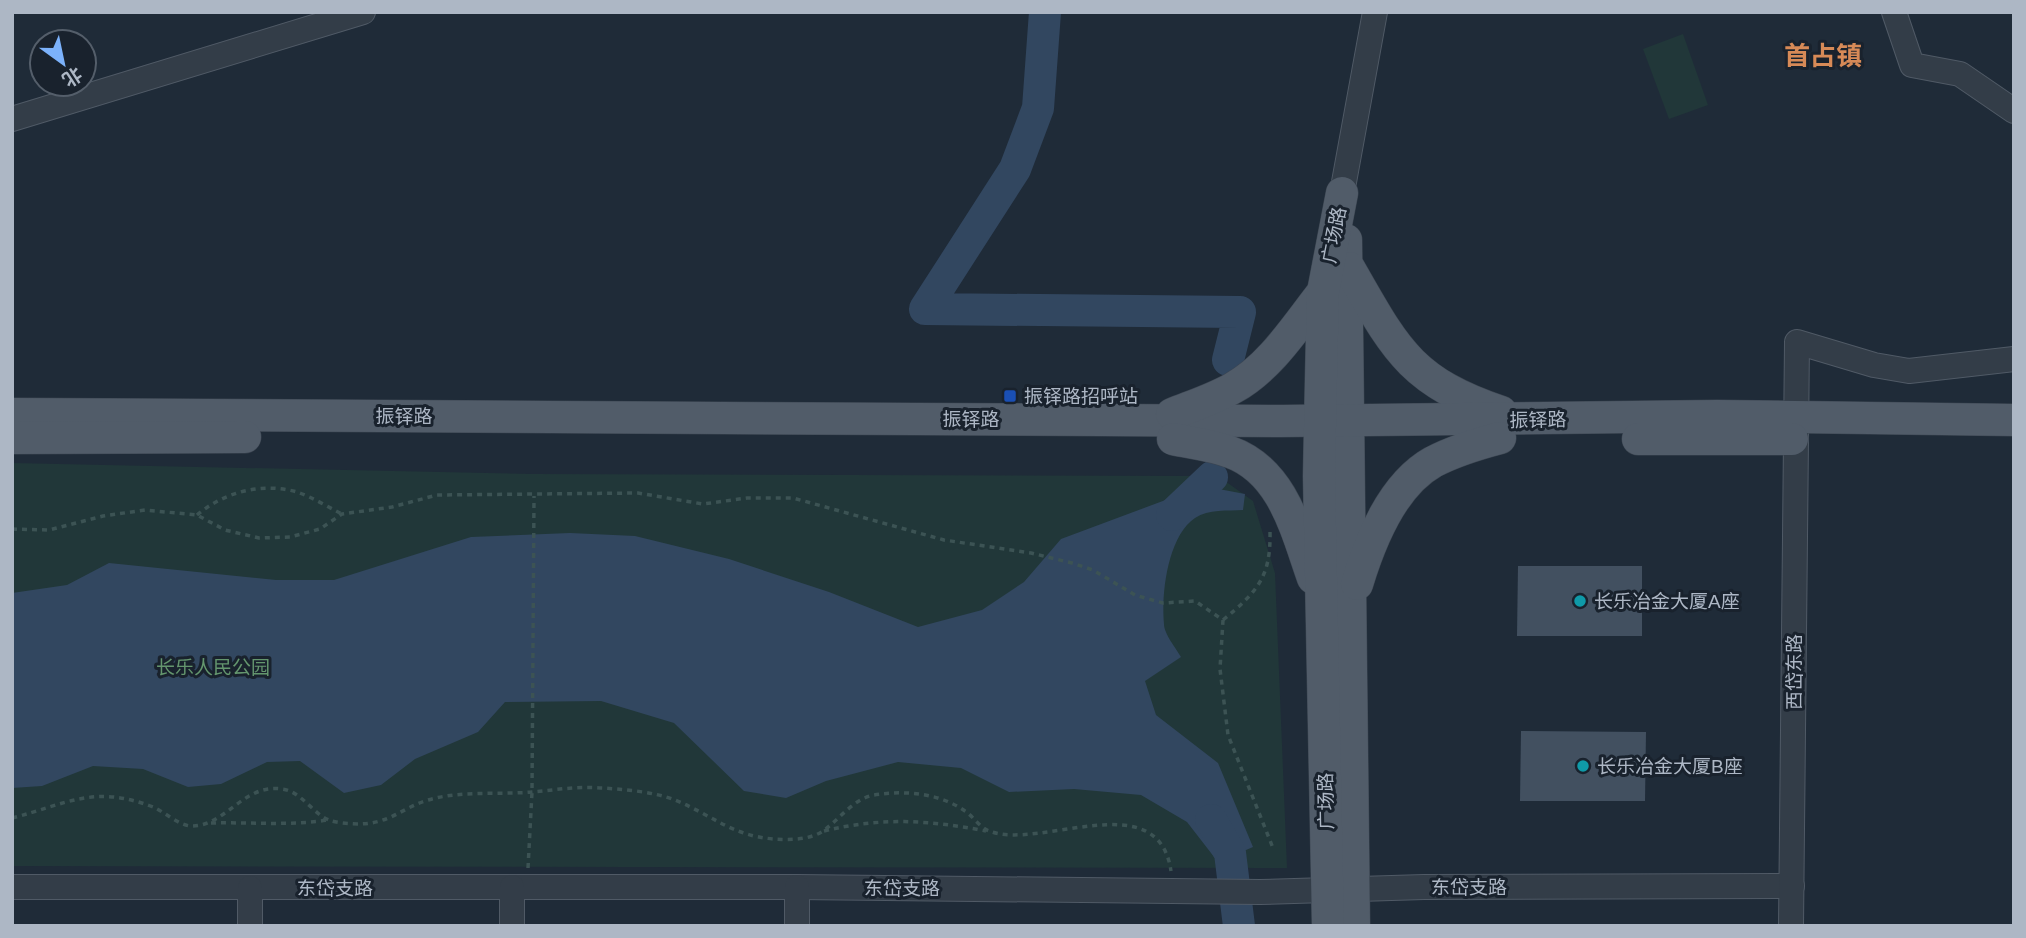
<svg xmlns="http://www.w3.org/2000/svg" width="2026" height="938" font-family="Helvetica,'Noto Sans SC',sans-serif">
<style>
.green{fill:#213739}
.water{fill:#324760}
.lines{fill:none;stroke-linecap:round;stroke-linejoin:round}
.river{stroke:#324760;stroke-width:32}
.building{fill:#425060}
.minor-casing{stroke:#505a66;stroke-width:26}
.major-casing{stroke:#3c4652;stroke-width:33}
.path{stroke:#3c5354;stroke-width:3.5;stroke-dasharray:5 5;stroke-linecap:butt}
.minor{stroke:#333d48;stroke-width:24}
.major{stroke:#515c69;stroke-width:32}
.transit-dot{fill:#1a4fb4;stroke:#19222d;stroke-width:2.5}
.culture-dot{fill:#0f9aa8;stroke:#19222d;stroke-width:2.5}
.labels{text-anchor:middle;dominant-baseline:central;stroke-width:6;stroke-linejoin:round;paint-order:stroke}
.street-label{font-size:19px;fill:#adb7c5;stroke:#19222d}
.poi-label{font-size:19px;fill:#adb7c5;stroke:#19222d;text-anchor:start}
.park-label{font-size:19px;fill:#64966e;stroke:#19222d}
.district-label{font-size:26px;font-weight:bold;fill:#d78a57;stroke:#19222d}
</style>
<rect width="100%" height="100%" fill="#1f2b38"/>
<!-- green -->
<g class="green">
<path d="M1683,34L1708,105L1669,119L1643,49Z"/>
<path d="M12,463L532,474L1192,476L1225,481L1253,501L1275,573L1287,868L12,866Z"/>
</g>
<!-- water -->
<path class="water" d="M1203,486L1245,494L1243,510C1227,511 1209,509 1195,518C1168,536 1161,593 1164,624C1164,634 1176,648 1181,657L1145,681L1156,715L1218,763L1253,847L1218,862L1187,822L1141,795L1074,789L1009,792L961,768L898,762L826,781L786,798L744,791L674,723L601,701L505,702L478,732L415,759L381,785L344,793L300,761L267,762L221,784L188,787L143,769L93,766L42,786L12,788V593L67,585L109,563L276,580H334L471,537L570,533L635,536L729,559L829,592L918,627L982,610L1024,582L1061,539Z"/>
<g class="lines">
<!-- river -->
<g class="river">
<path d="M1045,12L1038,108L1015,169L925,309L1240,312L1228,360"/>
<path d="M1172,515L1212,477"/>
<path d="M1211,820L1230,853L1239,926"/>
</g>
</g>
<!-- building -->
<g class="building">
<path d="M1518,566H1642V636H1517Z"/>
<path d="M1521,731L1646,732L1645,801H1520Z"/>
</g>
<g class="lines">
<!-- minor casing -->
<g class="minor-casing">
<g id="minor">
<path d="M1894,12L1912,65L1960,74L2014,111"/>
<path d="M12,119L363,12"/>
<path d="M1342,193L1375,12"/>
<path d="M12,887H797L1260,892L1424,887L1792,886"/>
<path d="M797,887V926"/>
<path d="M250,888V926"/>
<path d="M512,926V887"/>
<path d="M1791,926L1797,342L1874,365L1909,371L2014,359"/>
</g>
</g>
<!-- major casing -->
<g class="major-casing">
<g id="major">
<path d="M1346,240L1354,926"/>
<path d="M1349,268C1395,348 1409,381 1501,412"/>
<path d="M12,414L1282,421L1717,416L2014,420"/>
<path d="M1172,414C1192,406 1214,399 1233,388C1271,367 1296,326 1323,292"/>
<path d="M12,438L245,437"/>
<path d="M1173,439C1192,443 1212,445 1230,452C1283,471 1296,530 1313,578"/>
<path d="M1638,439H1792"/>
<path d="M1357,584C1370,541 1392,485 1433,462C1454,451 1477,444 1500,438"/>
<path d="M1328,926L1319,476L1321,379L1323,292L1342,193"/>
</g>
</g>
<!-- path -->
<g class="path">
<path d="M197,515C224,492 262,482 297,492C312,497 328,507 342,514"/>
<path d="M12,529L49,530L103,516L145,510L197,515L225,530L259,538L290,537L320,529L342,514L392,507L437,495L638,493L703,504L747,498H793L944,540L1031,553L1072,563L1093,570L1135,595L1163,603L1195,601L1223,620L1220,669L1228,735L1273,848"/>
<path d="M1223,620C1257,592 1271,577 1270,532"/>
<path d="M12,818C67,804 94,784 153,807C165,812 179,826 192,826C226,826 244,783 282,789C301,791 313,814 329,820C336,823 352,824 360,824C390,823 401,809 425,801C458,790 497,795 532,792C555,790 577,786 601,788C623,789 655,792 675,800C712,815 732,836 774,839C789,840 810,840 823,831C840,819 853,799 874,795C905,790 939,793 965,811C973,816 980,828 989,831C1041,851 1158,783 1171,871"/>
<path d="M211,823C250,822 290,826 328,820"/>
<path d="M824,831C882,817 928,820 986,831"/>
<path d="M528,868L532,792L534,496"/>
</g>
<!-- minor -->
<use href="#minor" class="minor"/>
<!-- major -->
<use href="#major" class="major"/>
</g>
<!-- markers -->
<rect class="transit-dot" x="1003" y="389" width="14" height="14" rx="3.5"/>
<g class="culture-dot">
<circle cx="1580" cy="601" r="7"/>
<circle cx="1583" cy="766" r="7"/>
</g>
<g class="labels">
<!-- street labels -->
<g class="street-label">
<text transform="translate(1334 235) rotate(-79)">广场路</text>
<text x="404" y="416">振铎路</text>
<text x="971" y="419">振铎路</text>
<text transform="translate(1538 420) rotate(-1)">振铎路</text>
<text transform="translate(1794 672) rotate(-90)">西岱东路</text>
<text transform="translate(1326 801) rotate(-91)">广场路</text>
<text x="1469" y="887">东岱支路</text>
<text x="335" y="888">东岱支路</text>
<text x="902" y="888">东岱支路</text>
</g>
<!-- poi labels -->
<g class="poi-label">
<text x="1024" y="396">振铎路招呼站</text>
<text x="1594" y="601">长乐冶金大厦A座</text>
<text x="1597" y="766">长乐冶金大厦B座</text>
</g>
<!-- park labels -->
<g class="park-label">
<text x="213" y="667">长乐人民公园</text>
</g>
<!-- district labels -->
<g class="district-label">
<text x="1823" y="56">首占镇</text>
</g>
</g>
<!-- border -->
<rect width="2026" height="938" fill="none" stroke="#adb7c5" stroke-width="28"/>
<!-- north arrow -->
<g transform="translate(63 63) rotate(147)"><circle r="33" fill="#19222d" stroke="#545e6a" stroke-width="2"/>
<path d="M0-5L12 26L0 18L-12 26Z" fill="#7cb2fb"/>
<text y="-10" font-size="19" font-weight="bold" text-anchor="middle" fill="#adb7c5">北</text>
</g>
</svg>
